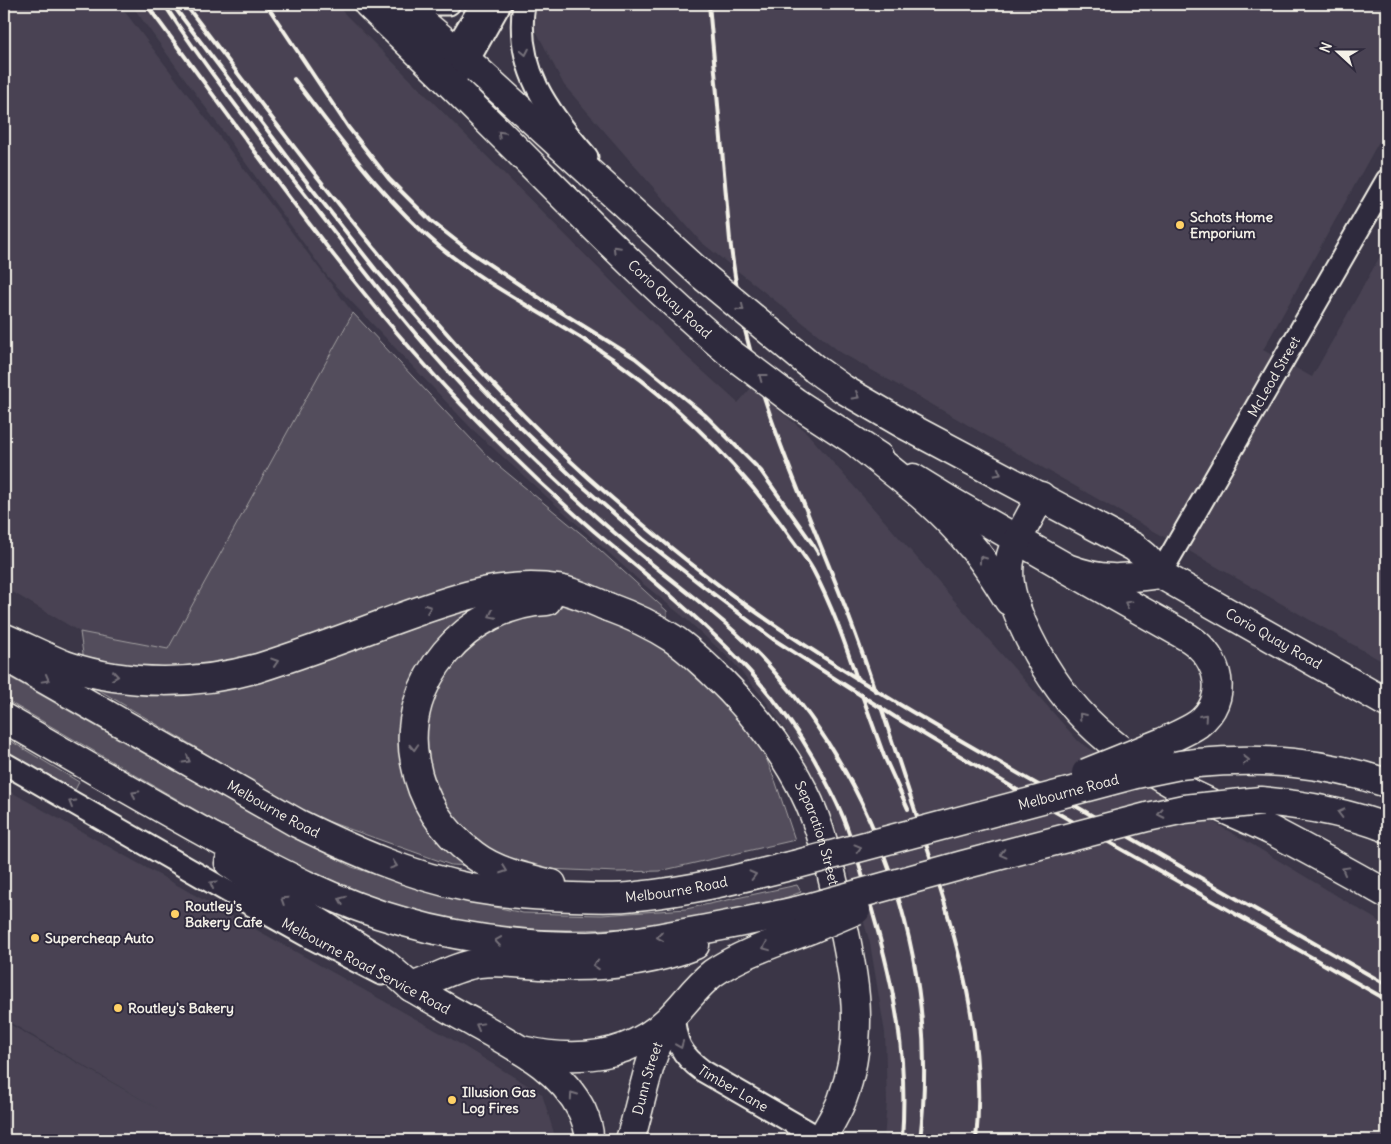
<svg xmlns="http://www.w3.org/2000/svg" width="1391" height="1144" font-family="Delius,sans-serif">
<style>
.built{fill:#484352}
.green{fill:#534e5c;stroke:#a4a0a2}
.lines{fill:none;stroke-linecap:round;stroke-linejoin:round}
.minor-casing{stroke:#f4f1e8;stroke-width:25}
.secondary-casing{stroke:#f4f1e8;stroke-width:31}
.trunk-casing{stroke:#f4f1e8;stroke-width:31}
.minor{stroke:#2f2a3d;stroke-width:21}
.secondary{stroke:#2f2a3d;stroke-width:28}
.trunk{stroke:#2f2a3d;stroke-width:28}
.rail{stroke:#f4f1e8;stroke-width:4}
.secondary-bridge-casing{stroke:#f4f1e8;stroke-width:31;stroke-linecap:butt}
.trunk-bridge-casing{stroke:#f4f1e8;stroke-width:31;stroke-linecap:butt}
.secondary-bridge{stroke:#2f2a3d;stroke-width:28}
.trunk-bridge{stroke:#2f2a3d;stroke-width:28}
.oneway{stroke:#747079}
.poi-dot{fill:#ffd166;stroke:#2f2a3d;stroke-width:2}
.labels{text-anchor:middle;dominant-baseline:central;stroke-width:4;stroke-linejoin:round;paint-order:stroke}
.poi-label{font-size:14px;font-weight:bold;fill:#f4f1e8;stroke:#2f2a3d;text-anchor:start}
.street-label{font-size:14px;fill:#f4f1e8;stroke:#2f2a3d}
</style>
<rect width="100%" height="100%" fill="#3b3647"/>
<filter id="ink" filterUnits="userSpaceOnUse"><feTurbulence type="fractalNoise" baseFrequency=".02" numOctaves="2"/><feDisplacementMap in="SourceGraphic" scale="10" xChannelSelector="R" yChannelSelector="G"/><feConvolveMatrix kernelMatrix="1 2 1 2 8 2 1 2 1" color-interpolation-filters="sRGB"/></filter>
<g filter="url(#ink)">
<!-- built -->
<g class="built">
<path d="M4,4H119L353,313L168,650L80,632L4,587Z"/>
<path d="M131,4H335L686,356L738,403L751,388L807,433L1078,741L1122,770L1253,845L1387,926V1140H884L887,1102L885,1033L870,943L834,821L797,747L762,696L731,660L686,619L641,582L472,429L328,277Z"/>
<path d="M508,4H1387V127L1263,350L1312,377L1387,244V664L840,352L701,242L564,85L527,13Z"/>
<path d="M4,788L455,1041L542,1094L556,1140H4V1021L160,1110L4,1019Z"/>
</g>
<!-- green -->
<g class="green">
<path d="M353,313L488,457L590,541L667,611L669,647L719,693L759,740L776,783L795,840L660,871L617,872L451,865L310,815L87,683L80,632L168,649Z"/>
<path d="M4,674L173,770L352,867L435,894L523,913L602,915L686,909L797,885L801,892C728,920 651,929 574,930C537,930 499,929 462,922C427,915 392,904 359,893C303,872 245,838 194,809C131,772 67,736 4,699Z"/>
<path d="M4,737L79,782L73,794L4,752Z"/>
</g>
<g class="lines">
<!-- minor casing -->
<g class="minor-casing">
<g id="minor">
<path d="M424,4H449"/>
<path d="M524,4C514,67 548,112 587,157"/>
<path d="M447,62L482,4"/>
<path d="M451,84L474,50L500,4"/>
<path id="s1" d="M1160,574L1387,180"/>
<path d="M4,763L246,902L313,939L381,974"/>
<path id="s2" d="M673,1015C676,1043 680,1054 703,1071L821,1139"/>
</g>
</g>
<!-- secondary casing -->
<g class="secondary-casing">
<g id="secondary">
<path id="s3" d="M368,4C418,52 467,100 516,149C586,219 654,289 730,353"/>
<path d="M401,4L460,54L703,276"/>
<path id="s4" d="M815,369L843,389L905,425L1134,547L1145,556L1160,574L1387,703"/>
<path d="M795,402L879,457"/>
<path d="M913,478L952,502L1067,568C1104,582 1122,579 1160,574"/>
<path d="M1017,540L1041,496"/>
<path id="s5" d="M608,607C630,615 652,625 672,638C686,647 698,659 710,670C747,705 781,746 804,792C822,827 831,872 840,911C855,976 866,1036 842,1100C836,1115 828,1127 821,1140"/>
<path d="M411,987C432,999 453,1012 474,1023C514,1046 560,1067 582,1111C586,1120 590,1130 589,1140"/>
<path id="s6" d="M630,1140C643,1099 647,1057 670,1019"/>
</g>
</g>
<!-- trunk casing -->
<g class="trunk-casing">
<g id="trunk">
<path d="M858,444C898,476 940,507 972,547C986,563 997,582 1009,601"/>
<path d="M1017,540C1002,567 1011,597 1022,623C1058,704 1106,747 1182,789C1212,805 1244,817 1274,832C1312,852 1350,873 1387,894"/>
<path d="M1062,566L1189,638C1220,658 1230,699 1198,724C1188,731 1175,736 1163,742"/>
<path d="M547,601C468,604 399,682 415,762C422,801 443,832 474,855C496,872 526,878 552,884"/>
<path d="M5,638C26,647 47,658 68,666C128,686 198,685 258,668C299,655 340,640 380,625C438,604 495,580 558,589C576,592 591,600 608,607"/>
<path id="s7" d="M4,656L297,823C352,850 410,876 471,888C505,894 539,896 573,897C594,898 616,899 637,896C690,891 742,878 794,865"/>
<path d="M4,718C72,757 140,797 209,835C271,868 333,902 401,921C462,939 525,946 588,946C622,945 657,938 690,932C728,925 766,918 804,909"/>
<path d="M1197,763C1264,757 1323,762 1387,783"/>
<path d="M1261,801C1305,805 1346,812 1387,828"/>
<path d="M229,863L269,891L384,963L411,987C434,980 455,966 479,963C506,960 533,966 560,966C605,967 652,962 695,945"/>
<path d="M521,1050C574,1062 628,1059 668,1020C684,1005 695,987 713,973C742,953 778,942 811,929"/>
</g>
</g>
<!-- minor -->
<use href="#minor" class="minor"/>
<!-- secondary -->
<use href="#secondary" class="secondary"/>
<!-- trunk -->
<use href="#trunk" class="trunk"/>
<!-- rail -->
<g class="rail">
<path d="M146,4C247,139 344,281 461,404C503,448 548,491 594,531C676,600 760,664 814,759C825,779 837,801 845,822C856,851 864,881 872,910C895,990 908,1056 902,1140"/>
<path d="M164,4C207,70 255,131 303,192C357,261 410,332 470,395C521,448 574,499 630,546C677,586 729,621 770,667C884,793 940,972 920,1140"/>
<path d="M172,4L302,176L376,270L438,341L519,426L579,483L643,539L699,583L773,639L895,717L1024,794L1387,1000"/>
<path d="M185,4C311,169 434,338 589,478C640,523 693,568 749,607C852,680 963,742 1072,804C1177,864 1282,925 1387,985"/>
<path d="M266,4L348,127L389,179L431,221L472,253L553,307L635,358L705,415L761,471L812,543L818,553"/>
<path d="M709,4L730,240C734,271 738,303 746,334C776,457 837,570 875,691"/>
<path d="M294,79C339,137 383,200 440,247C485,284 537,310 586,341C663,390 733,456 786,531C795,544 805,556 813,570C832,606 844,640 857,679"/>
<path d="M862,695L884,756L908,809"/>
<path d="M881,707C896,753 911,799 926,844C957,941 987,1037 976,1140"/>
</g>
<!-- secondary-bridge casing -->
<g class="secondary-bridge-casing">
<g id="secondary-bridge">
<path d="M703,276L815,369"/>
<path d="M730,353L795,402"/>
</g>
</g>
<!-- trunk-bridge casing -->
<g class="trunk-bridge-casing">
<g id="trunk-bridge">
<path d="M1086,773L1163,742"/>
<path id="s8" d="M794,865L1136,774L1180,765L1197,763"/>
<path d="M804,909L963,865L1147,817L1184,809L1261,801"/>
<path d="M811,929L856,910"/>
</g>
</g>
<!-- secondary-bridge -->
<use href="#secondary-bridge" class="secondary-bridge"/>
<!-- trunk-bridge -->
<use href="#trunk-bridge" class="trunk-bridge"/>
</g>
<!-- one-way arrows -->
<defs><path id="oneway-chevron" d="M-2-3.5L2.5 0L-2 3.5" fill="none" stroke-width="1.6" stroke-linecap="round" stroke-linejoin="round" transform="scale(1.25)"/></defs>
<g class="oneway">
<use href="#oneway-chevron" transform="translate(525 52) rotate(79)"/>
<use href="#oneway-chevron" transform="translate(501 134) rotate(-135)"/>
<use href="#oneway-chevron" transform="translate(616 249) rotate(-135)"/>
<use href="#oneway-chevron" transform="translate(741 308) rotate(39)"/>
<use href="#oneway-chevron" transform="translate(762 377) rotate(-143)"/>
<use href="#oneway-chevron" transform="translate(856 396) rotate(30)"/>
<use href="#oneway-chevron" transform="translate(998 473) rotate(28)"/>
<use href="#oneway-chevron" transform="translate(982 559) rotate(-126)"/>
<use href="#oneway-chevron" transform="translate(1128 604) rotate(-151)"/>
<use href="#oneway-chevron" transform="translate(428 608) rotate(-20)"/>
<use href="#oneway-chevron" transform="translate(492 615) rotate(154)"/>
<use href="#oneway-chevron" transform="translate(275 662) rotate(-18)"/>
<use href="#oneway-chevron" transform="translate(115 676) rotate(8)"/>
<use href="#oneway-chevron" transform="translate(46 679) rotate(29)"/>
<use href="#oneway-chevron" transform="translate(1082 716) rotate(-131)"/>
<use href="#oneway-chevron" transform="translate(1204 717) rotate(-49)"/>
<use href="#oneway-chevron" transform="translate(414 747) rotate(87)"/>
<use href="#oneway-chevron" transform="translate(187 760) rotate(30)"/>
<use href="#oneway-chevron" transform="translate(1246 760) rotate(-1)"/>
<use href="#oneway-chevron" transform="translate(135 794) rotate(-150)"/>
<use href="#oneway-chevron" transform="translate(72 803) rotate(-150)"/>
<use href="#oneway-chevron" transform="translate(1341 813) rotate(-166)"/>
<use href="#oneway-chevron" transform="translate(1161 814) rotate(168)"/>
<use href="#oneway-chevron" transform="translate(858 848) rotate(-15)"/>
<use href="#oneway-chevron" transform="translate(1003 854) rotate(165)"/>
<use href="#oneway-chevron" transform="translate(394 865) rotate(18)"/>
<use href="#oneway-chevron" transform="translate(504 870) rotate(20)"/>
<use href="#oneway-chevron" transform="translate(1345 870) rotate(-151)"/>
<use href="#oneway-chevron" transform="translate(753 875) rotate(-14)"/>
<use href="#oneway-chevron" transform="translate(213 884) rotate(-151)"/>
<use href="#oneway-chevron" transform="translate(284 900) rotate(-147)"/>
<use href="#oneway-chevron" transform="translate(342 900) rotate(-158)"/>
<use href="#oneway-chevron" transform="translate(660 937) rotate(172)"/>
<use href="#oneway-chevron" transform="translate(498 941) rotate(-172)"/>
<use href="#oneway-chevron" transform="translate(766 947) rotate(158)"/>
<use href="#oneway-chevron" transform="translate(596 965) rotate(176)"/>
<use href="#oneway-chevron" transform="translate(479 1026) rotate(-151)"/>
<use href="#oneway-chevron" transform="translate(680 1045) rotate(68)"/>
<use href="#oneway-chevron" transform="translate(573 1095) rotate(-125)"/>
</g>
</g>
<!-- markers -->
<g class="poi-dot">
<circle cx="1180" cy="225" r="5"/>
<circle cx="175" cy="914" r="5"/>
<circle cx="35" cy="938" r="5"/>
<circle cx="118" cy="1008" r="5"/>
<circle cx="452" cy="1100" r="5"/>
</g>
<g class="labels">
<!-- poi labels -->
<g class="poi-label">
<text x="1190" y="217">Schots Home<tspan x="1190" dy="16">Emporium</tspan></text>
<text x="185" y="906">Routley's<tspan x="185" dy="16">Bakery Cafe</tspan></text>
<text x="45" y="938">Supercheap Auto</text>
<text x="128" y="1008">Routley's Bakery</text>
<text x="462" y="1092">Illusion Gas<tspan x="462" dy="16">Log Fires</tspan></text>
</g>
<!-- street labels -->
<g class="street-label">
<text stroke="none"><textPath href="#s3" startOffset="422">Corio Quay Road</textPath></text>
<text stroke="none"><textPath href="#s1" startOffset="228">McLeod Street</textPath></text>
<text stroke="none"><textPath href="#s4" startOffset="534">Corio Quay Road</textPath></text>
<text stroke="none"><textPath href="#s8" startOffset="284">Melbourne Road</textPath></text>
<text stroke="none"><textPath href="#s7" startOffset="310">Melbourne Road</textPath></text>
<text stroke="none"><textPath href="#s5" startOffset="319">Separation Street</textPath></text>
<text stroke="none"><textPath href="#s7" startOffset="730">Melbourne Road</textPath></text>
<text transform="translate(366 966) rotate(28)">Melbourne Road Service Road</text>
<text stroke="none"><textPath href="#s6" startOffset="64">Dunn Street</textPath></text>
<text stroke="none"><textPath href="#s2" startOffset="101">Timber Lane</textPath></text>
</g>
</g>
<!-- margin -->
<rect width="1391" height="1144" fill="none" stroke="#2f2a3d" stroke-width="20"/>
<rect x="10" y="10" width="1371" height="1124" fill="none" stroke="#f4f1e8" stroke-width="2" filter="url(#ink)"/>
<!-- north arrow -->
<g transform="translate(1338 52) rotate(291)" stroke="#2f2a3d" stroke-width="4" paint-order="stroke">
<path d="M0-4L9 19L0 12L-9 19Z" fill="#f4f1e8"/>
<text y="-8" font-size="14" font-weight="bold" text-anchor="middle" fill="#f4f1e8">N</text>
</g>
</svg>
